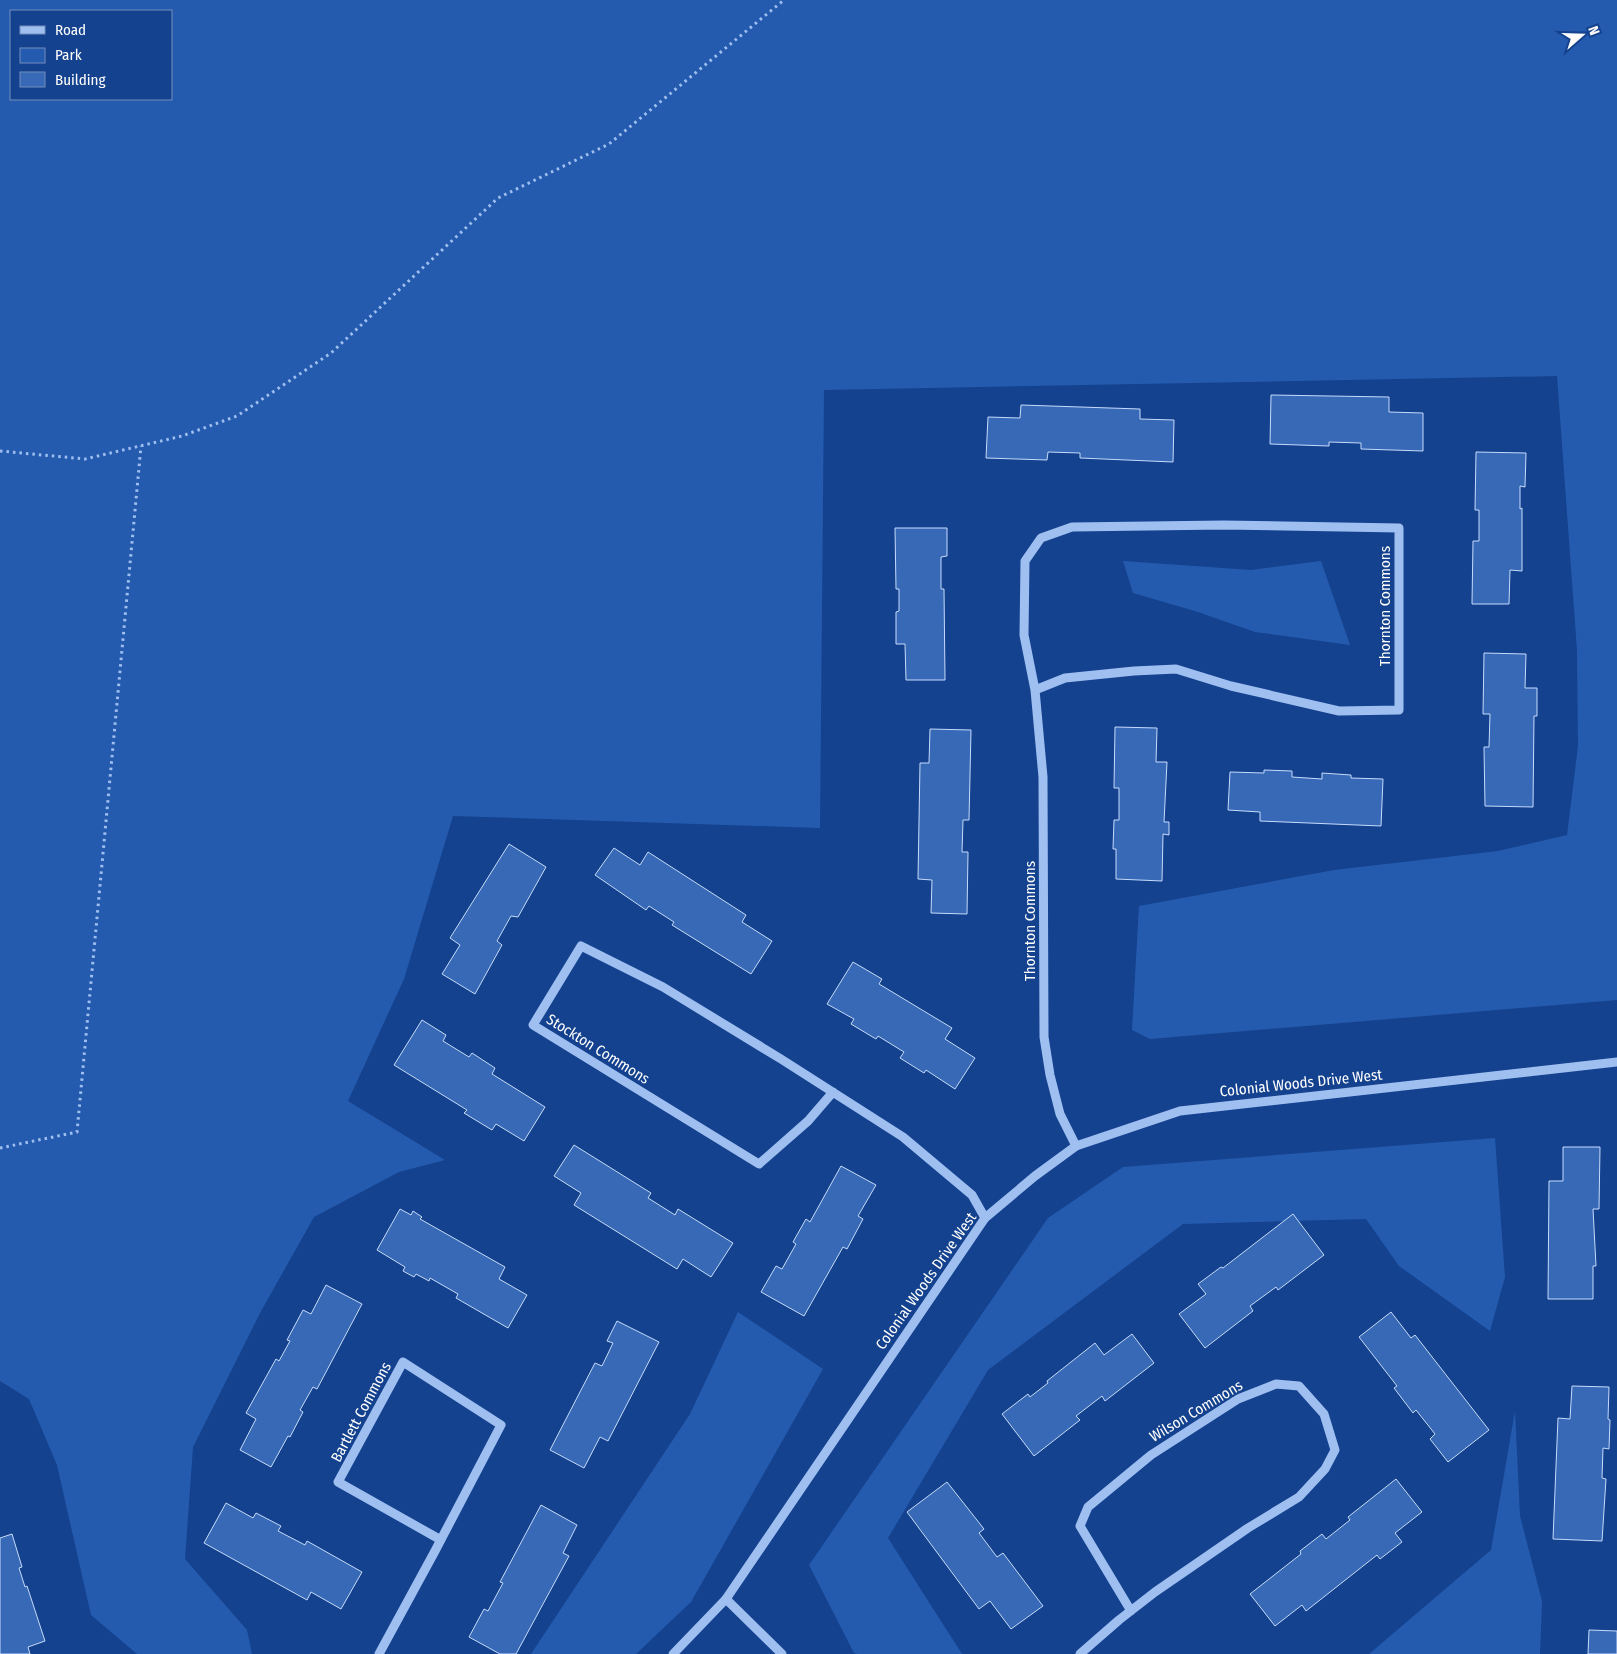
<svg xmlns="http://www.w3.org/2000/svg" width="1617" height="1654" font-family="'Fira Sans Condensed',sans-serif">
<style>
.green{fill:#255bae;fill-rule:evenodd}
.building{fill:#3769b6;stroke:#c6dbfc}
.lines{fill:none;stroke-linecap:round;stroke-linejoin:round}
.path{stroke:#9fbff1;stroke-width:3;stroke-dasharray:2.5 4;stroke-linecap:butt}
.minor{stroke:#9fbff1;stroke-width:9}
.labels{text-anchor:middle;dominant-baseline:central;stroke-width:4;stroke-linejoin:round;paint-order:stroke}
.street-label{font-size:15px;fill:#fff;stroke:#14428f}
</style>
<rect width="100%" height="100%" fill="#14428f"/>
<!-- green -->
<g class="green">
<path d="M0,0H1617V1000L1150,1039L1132,1030L1139,906L1334,870L1498,851L1567,835L1578,746L1577,650L1557,376L824,390L820,828L453,816L404,979L348,1101L445,1160L399,1172L314,1217L260,1313L193,1447L185,1559L247,1630L252,1654H137L91,1615L57,1465L29,1399L0,1381ZM11,11H171V99H11Z"/>
<path d="M1123,561L1251,570L1321,561L1350,645L1255,632L1198,612L1133,593Z"/>
<path d="M1495,1138L1505,1277L1490,1331L1399,1266L1366,1219L1183,1224L988,1370L888,1538L962,1654H857L854,1653L809,1565L1048,1218L1123,1167Z"/>
<path d="M738,1312L823,1369L691,1602L636,1654H531L690,1414Z"/>
<path d="M1515,1411L1520,1516L1542,1601L1540,1654H1369L1491,1550Z"/>
</g>
<!-- building -->
<g class="building">
<path d="M1271,395L1389,397V412L1423,413V451L1361,449V443L1329,442V446L1270,444Z"/>
<path d="M1021,405L1140,409V419L1174,420L1173,462L1080,458V453L1048,452L1047,460L986,458L988,417L1020,418Z"/>
<path d="M1476,452L1526,453L1525,487L1520,486V509L1522,508V571L1510,570L1509,604H1472L1473,541H1479V510H1475Z"/>
<path d="M895,528H947V556L941,557V589H944L945,680H906L905,644H896V612L899,611V589H896Z"/>
<path d="M1484,653L1526,654L1525,688H1537V716H1534L1533,807L1485,806L1484,747H1489L1490,714H1483Z"/>
<path d="M1115,727L1157,728L1156,762H1167L1164,822H1169V835L1163,834L1162,881L1116,879V849H1113L1114,820H1119V788H1114Z"/>
<path d="M930,729L971,730L969,820H963L962,852H968L967,914L931,913L932,880L918,879L920,763H929Z"/>
<path d="M1264,770L1292,771V777L1322,779V773L1351,775V778L1383,779L1381,826L1260,821V812L1228,810L1230,772L1264,773Z"/>
<path d="M509,844L546,867L518,917L511,916L497,941L502,945L475,994L442,974L460,945L450,938Z"/>
<path d="M614,848L640,865L648,852L746,915L742,922L772,941L751,974L672,925L674,922L649,906L646,910L595,875Z"/>
<path d="M853,962L882,979L879,984L952,1028L945,1039L975,1058L955,1089L926,1070L924,1073L900,1058L904,1052L878,1036L876,1039L851,1024L854,1019L827,1004Z"/>
<path d="M422,1020L446,1035L443,1041L469,1057L472,1053L495,1068L492,1074L545,1107L524,1141L496,1124L492,1130L464,1113L467,1110L394,1065Z"/>
<path d="M574,1145L651,1193L648,1198L675,1215L678,1209L733,1243L711,1277L683,1259L677,1269L574,1205L581,1193L554,1176Z"/>
<path d="M1563,1147H1600L1599,1209H1593L1596,1266H1593V1299H1548L1549,1181H1563Z"/>
<path d="M841,1166L876,1185L858,1216L863,1219L847,1249L843,1247L804,1316L761,1292L776,1266L782,1269L796,1244L793,1242L806,1219L810,1222Z"/>
<path d="M400,1209L411,1215L413,1211L422,1217L420,1219L505,1267L499,1279L527,1295L508,1328L456,1298L458,1294L430,1278L429,1281L416,1274L414,1277L403,1271L405,1267L377,1250Z"/>
<path d="M1293,1214L1324,1255L1278,1290L1276,1287L1250,1306L1253,1311L1205,1348L1179,1314L1206,1294L1198,1284L1221,1267L1223,1268Z"/>
<path d="M326,1285L362,1304L317,1389L313,1387L300,1410L303,1412L290,1437L288,1436L271,1467L240,1450L256,1419L246,1413L276,1359L279,1361L290,1341L287,1340L303,1310L311,1314Z"/>
<path d="M1391,1312L1411,1338L1415,1335L1489,1430L1448,1462L1430,1439L1435,1434L1416,1410L1413,1413L1394,1388L1397,1386L1359,1337Z"/>
<path d="M617,1321L659,1342L608,1441L600,1437L584,1468L550,1450L595,1363L602,1366L613,1343L607,1341Z"/>
<path d="M1132,1334L1154,1363L1105,1401L1102,1396L1076,1416L1080,1420L1034,1456L1002,1414L1028,1394L1030,1397L1048,1383L1047,1381L1095,1343L1104,1355Z"/>
<path d="M1572,1386L1609,1387L1608,1419L1610,1420L1609,1449L1603,1448L1602,1478L1606,1479L1602,1541L1553,1539L1558,1418L1570,1419Z"/>
<path d="M1396,1479L1422,1512L1395,1533L1402,1542L1380,1559L1377,1555L1306,1611L1302,1605L1275,1626L1250,1594L1301,1554L1300,1551L1322,1534L1326,1539L1350,1520L1348,1517Z"/>
<path d="M947,1482L984,1529L979,1533L997,1557L1003,1553L1043,1606L1011,1629L990,1601L979,1609L907,1512Z"/>
<path d="M226,1503L253,1518L256,1513L281,1526L278,1531L305,1545L307,1541L362,1572L341,1609L311,1592L307,1600L204,1543Z"/>
<path d="M541,1505L577,1525L563,1553L569,1556L516,1654H500L469,1637L484,1609L488,1611L503,1583L500,1582Z"/>
<path d="M12,1534L22,1567L19,1568L25,1587L27,1586L45,1641L28,1647L30,1654H0V1538Z"/>
<path d="M1589,1630L1617,1631V1654H1588Z"/>
</g>
<g class="lines">
<!-- path -->
<g class="path">
<path d="M0,451L85,459L182,436L237,416L331,353L498,198L609,144L784,0"/>
<path d="M0,1148L77,1132L141,446"/>
</g>
<!-- minor -->
<g class="minor">
<path d="M1035,690L1065,678L1134,671L1176,669L1231,686L1339,711L1399,710V528L1224,525L1072,527L1041,538L1025,561L1024,635L1035,690L1043,777L1044,1037L1050,1075L1060,1114L1076,1146"/>
<path d="M833,1092L808,1121L759,1164L533,1025L581,946L663,987L781,1059L903,1137L972,1195L985,1218"/>
<path d="M726,1599L782,1654"/>
<path d="M379,1654L435,1551L501,1425L403,1362L338,1482L441,1540"/>
<path d="M673,1654L726,1599L985,1218L1035,1176L1076,1146L1180,1111L1617,1062"/>
<path d="M1080,1654L1119,1620L1155,1592L1248,1528L1299,1497L1325,1469L1335,1450L1324,1414L1299,1386L1276,1384L1238,1399L1151,1455L1088,1507L1080,1526L1131,1611"/>
</g>
</g>
<g class="labels">
<!-- street labels -->
<g class="street-label">
<text transform="translate(1385 606) rotate(-90)">Thornton Commons</text>
<text transform="translate(1030 921) rotate(-90)">Thornton Commons</text>
<text transform="translate(598 1049) rotate(32)">Stockton Commons</text>
<text transform="translate(1301 1083) rotate(-6)">Colonial Woods Drive West</text>
<text transform="translate(926 1281) rotate(-55)">Colonial Woods Drive West</text>
<text transform="translate(1196 1411) rotate(-31)">Wilson Commons</text>
<text transform="translate(361 1412) rotate(-62)">Bartlett Commons</text>
</g>
</g>
<!-- legend -->
<rect x="10" y="10" width="162" height="90" fill="#14428f" stroke="#728ebc"/>
<rect x="20" y="26" width="25" height="8" fill="#9fbff1" stroke="#728ebc"/>
<text x="55" y="35" font-size="15" fill="#ffffff">Road</text>
<rect x="20" y="48" width="25" height="15" fill="#255bae" stroke="#728ebc"/>
<text x="55" y="60" font-size="15" fill="#ffffff">Park</text>
<rect x="20" y="72" width="25" height="15" fill="#3769b6" stroke="#728ebc"/>
<text x="55" y="85" font-size="15" fill="#ffffff">Building</text>
<!-- north arrow -->
<g transform="translate(1582 35) rotate(70)" stroke="#14428f" stroke-width="4" paint-order="stroke">
<path d="M0-4L9 19L0 12L-9 19Z" fill="#ffffff"/>
<text y="-8" font-size="14" font-weight="bold" text-anchor="middle" fill="#ffffff">N</text>
</g>
</svg>
